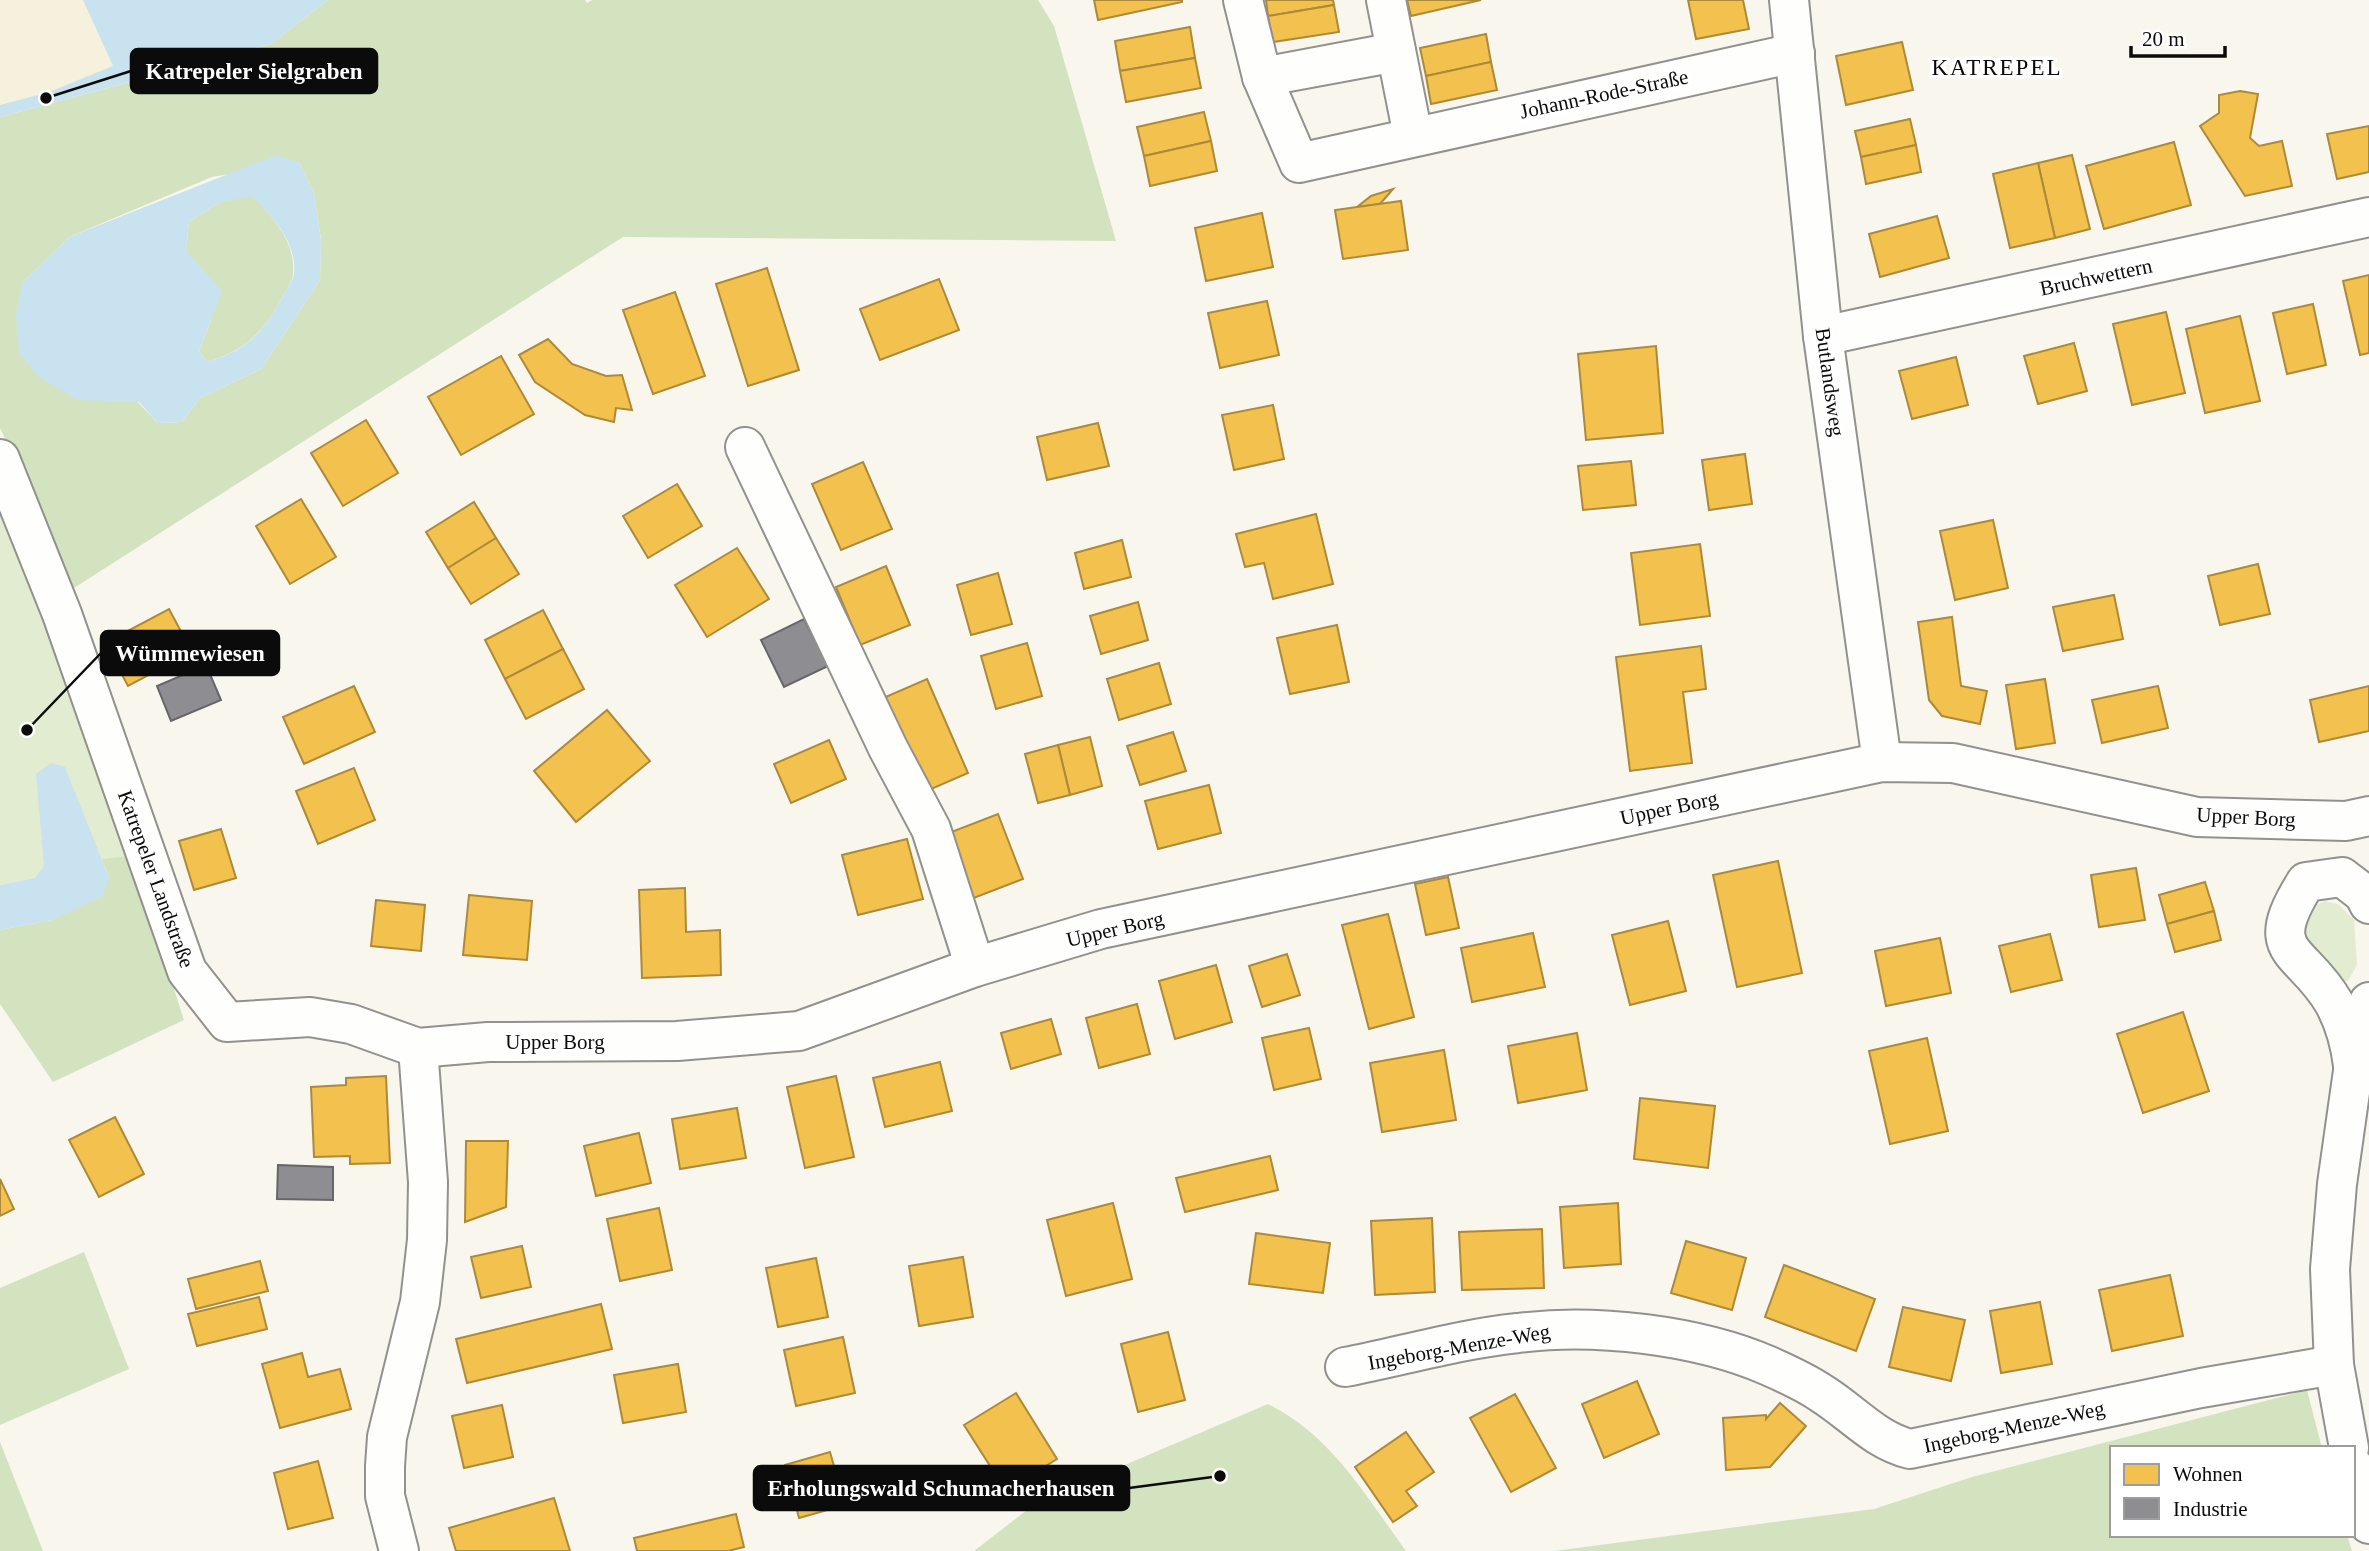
<svg xmlns="http://www.w3.org/2000/svg" width="2369" height="1551" font-family="'Times New Roman',serif">
<style>
.farmland{fill:#f5f1dc}
.green{fill:#e2ecd0}
.forest{fill:#d3e3bf;fill-rule:evenodd}
.water{fill:#c8e2ef;fill-rule:evenodd}
.homes{fill:#f2c14e;stroke:#ad8a3a;stroke-width:2}
.industry{fill:#8d8d92;stroke:#66666a;stroke-width:2}
.lines{fill:none;stroke-linecap:round;stroke-linejoin:round}
.minor-casing{stroke:#92918d;stroke-width:42}
.minor{stroke:#fefefc;stroke-width:38}
.labels{text-anchor:middle;dominant-baseline:central;stroke-width:7;stroke-linejoin:round;paint-order:stroke}
.street-label{font-size:21px;fill:#0b0b0b;stroke:#fff}
.neighbourhood-label{font-size:23px;letter-spacing:2px;fill:#0b0b0b;stroke:#fff}
.leader{fill:none;stroke:#0b0b0b;stroke-width:2.5}
.callout-dot{fill:#0b0b0b;stroke:#fff;stroke-width:2.5}
.callout{fill:#0b0b0b;stroke:#0b0b0b;stroke-width:2.5}
.callout-label{font-size:23px;text-anchor:middle;font-weight:bold;fill:#fff}
</style>
<rect width="100%" height="100%" fill="#f9f6ee"/>
<!-- farmland -->
<path class="farmland" d="M0,0H83L114,66L49,92L0,105Z"/>
<!-- green -->
<g class="green">
<path d="M0,504L131,856L108,864L0,885Z"/>
<path d="M2325,901L2338,904L2354,920L2357,965L2348,981H2341L2305,941L2304,918L2312,907Z"/>
</g>
<!-- forest -->
<g class="forest">
<path d="M328,0H585L587,3L592,0H1038L1054,26L1116,241L623,237L74,588L0,428V117L271,44ZM299,162L314,193L321,240L320,280L261,369L200,398L182,422L158,423L22,283L69,237L212,177Z"/>
<path d="M251,195C272,215 296,241 293,274C293,281 285,291 282,298C263,333 246,350 207,362L199,351L211,320L186,251L189,222L220,202Z"/>
<path d="M131,856L184,1020L53,1082L0,1004V930L52,920L109,878L102,859Z"/>
<path d="M84,1252L129,1369L0,1425V1288Z"/>
<path d="M2307,1390L2322,1448H2112V1535H2347L2352,1551H1554L1874,1509L1972,1477Z"/>
<path d="M1268,1404C1331,1435 1366,1496 1406,1551H974L1058,1486L1120,1467Z"/>
<path d="M0,1442L43,1551H0Z"/>
</g>
<!-- water -->
<g class="water">
<path d="M83,0H328L271,44L0,117V105L49,92L113,66Z"/>
<path d="M276,155L299,162L314,193L321,240L320,280L261,369L200,398L182,422L158,423L139,402L78,400L39,377L19,353L16,316L22,283L69,237ZM251,196C272,215 297,242 294,274C293,281 285,291 282,298C263,333 246,351 207,362L199,351L222,291L186,251L189,222L220,202Z"/>
<path d="M51,763L65,767L109,878L102,897L52,920L0,930V885L35,878L44,866L36,774Z"/>
</g>
<!-- homes -->
<g class="homes">
<path d="M1094,0H1182V2L1098,20Z"/>
<path d="M1266,0H1333L1334,5L1268,16Z"/>
<path d="M1407,0H1481L1411,16Z"/>
<path d="M1688,0H1743L1749,29L1696,39Z"/>
<path d="M1334,5L1339,32L1273,42L1268,16Z"/>
<path d="M1190,27L1195,58L1120,71L1115,41Z"/>
<path d="M1486,34L1491,62L1426,76L1420,48Z"/>
<path d="M1902,42L1913,90L1846,105L1836,56Z"/>
<path d="M1195,58L1201,88L1126,102L1120,71Z"/>
<path d="M1491,62L1497,90L1431,104L1426,76Z"/>
<path d="M2240,91L2258,94L2250,138L2259,146L2282,141L2292,186L2245,196L2200,126L2219,113V95Z"/>
<path d="M1204,112L1211,141L1144,156L1137,127Z"/>
<path d="M1910,119L1916,145L1861,157L1855,131Z"/>
<path d="M2369,126V172L2337,179L2327,134Z"/>
<path d="M1211,141L1217,171L1150,186L1144,156Z"/>
<path d="M2174,142L2191,205L2104,229L2086,166Z"/>
<path d="M1916,145L1921,172L1866,184L1861,157Z"/>
<path d="M2072,155L2090,229L2055,238L2038,163Z"/>
<path d="M2038,163L2055,238L2010,248L1993,174Z"/>
<path d="M1393,189L1380,204L1357,207L1371,196Z"/>
<path d="M1401,201L1408,250L1343,259L1335,210Z"/>
<path d="M1262,213L1273,267L1206,281L1195,228Z"/>
<path d="M1937,216L1949,258L1880,277L1869,234Z"/>
<path d="M767,268L799,370L748,386L716,284Z"/>
<path d="M2369,275V353L2360,355L2343,281Z"/>
<path d="M939,279L959,330L880,360L860,309Z"/>
<path d="M675,292L705,376L653,394L623,310Z"/>
<path d="M1267,301L1279,355L1220,368L1208,313Z"/>
<path d="M2313,304L2326,365L2287,374L2273,313Z"/>
<path d="M2166,312L2185,393L2132,405L2113,324Z"/>
<path d="M2240,316L2260,401L2205,413L2186,329Z"/>
<path d="M548,339L572,364L606,376L622,375L632,410L616,408L614,422L585,415L535,382L519,355Z"/>
<path d="M2074,343L2087,391L2038,404L2024,356Z"/>
<path d="M1656,346L1663,433L1586,440L1578,354Z"/>
<path d="M501,356L534,414L461,455L428,397Z"/>
<path d="M1956,357L1968,405L1912,419L1899,371Z"/>
<path d="M1273,405L1284,459L1234,470L1222,415Z"/>
<path d="M366,420L398,473L343,506L311,453Z"/>
<path d="M1098,423L1109,466L1047,480L1037,437Z"/>
<path d="M1745,454L1752,504L1709,510L1702,460Z"/>
<path d="M1631,461L1636,505L1583,510L1578,466Z"/>
<path d="M863,462L892,529L841,550L812,484Z"/>
<path d="M677,484L702,526L648,558L623,516Z"/>
<path d="M301,499L336,557L290,584L256,526Z"/>
<path d="M474,502L496,538L448,568L426,532Z"/>
<path d="M1316,514L1333,584L1273,599L1264,563L1245,567L1236,534Z"/>
<path d="M1993,520L2008,588L1955,600L1940,531Z"/>
<path d="M496,538L519,574L471,604L448,568Z"/>
<path d="M1122,540L1131,577L1084,589L1075,553Z"/>
<path d="M1700,544L1710,616L1640,625L1631,553Z"/>
<path d="M737,548L769,599L707,637L675,585Z"/>
<path d="M2258,564L2270,614L2220,625L2208,576Z"/>
<path d="M886,566L910,625L860,645L836,587Z"/>
<path d="M998,573L1012,624L971,635L957,585Z"/>
<path d="M2114,595L2123,639L2063,651L2053,607Z"/>
<path d="M1138,602L1148,640L1101,654L1090,616Z"/>
<path d="M169,609L192,652L128,686L105,643Z"/>
<path d="M543,610L563,649L505,679L485,640Z"/>
<path d="M1952,617L1961,686L1987,691L1980,724L1942,716L1929,700L1918,622Z"/>
<path d="M1337,625L1349,682L1290,694L1277,638Z"/>
<path d="M1027,643L1042,696L996,709L981,656Z"/>
<path d="M1701,646L1706,689L1683,692L1692,763L1630,771L1616,657Z"/>
<path d="M563,649L584,689L526,719L505,679Z"/>
<path d="M1159,663L1171,704L1119,720L1107,679Z"/>
<path d="M927,679L968,773L922,793L881,699Z"/>
<path d="M2045,679L2055,743L2016,749L2006,685Z"/>
<path d="M354,686L375,732L304,764L283,717Z"/>
<path d="M2158,686L2168,728L2102,743L2092,700Z"/>
<path d="M2369,686V731L2319,742L2310,700Z"/>
<path d="M607,710L650,761L576,822L534,771Z"/>
<path d="M1173,732L1186,771L1140,785L1127,746Z"/>
<path d="M1090,737L1102,786L1070,795L1058,745Z"/>
<path d="M829,740L846,779L791,803L774,764Z"/>
<path d="M1058,745L1070,795L1038,803L1025,754Z"/>
<path d="M354,768L375,820L318,844L296,791Z"/>
<path d="M1209,785L1221,833L1158,849L1145,801Z"/>
<path d="M998,814L1023,879L971,899L946,834Z"/>
<path d="M221,829L236,878L194,890L179,841Z"/>
<path d="M907,839L923,899L858,915L842,855Z"/>
<path d="M1778,861L1802,973L1737,987L1713,875Z"/>
<path d="M2136,868L2145,920L2099,927L2091,875Z"/>
<path d="M1448,877L1459,928L1426,935L1415,884Z"/>
<path d="M2205,882L2214,911L2167,924L2159,895Z"/>
<path d="M685,888L686,932L720,930L721,975L642,978L639,890Z"/>
<path d="M469,895L532,901L527,960L463,955Z"/>
<path d="M376,900L425,905L421,951L371,946Z"/>
<path d="M2214,911L2221,940L2175,952L2167,924Z"/>
<path d="M1388,914L1414,1017L1369,1029L1342,925Z"/>
<path d="M1668,921L1686,991L1630,1005L1612,935Z"/>
<path d="M1533,933L1545,987L1472,1002L1461,948Z"/>
<path d="M2050,934L2062,980L2011,992L1999,946Z"/>
<path d="M1940,938L1951,993L1886,1006L1875,951Z"/>
<path d="M1287,954L1300,995L1262,1007L1249,966Z"/>
<path d="M1216,965L1232,1022L1175,1039L1159,981Z"/>
<path d="M1137,1004L1150,1054L1099,1068L1086,1018Z"/>
<path d="M2183,1012L2209,1091L2143,1113L2117,1034Z"/>
<path d="M1051,1019L1061,1054L1011,1069L1001,1033Z"/>
<path d="M1309,1028L1321,1079L1274,1090L1262,1038Z"/>
<path d="M1577,1033L1587,1090L1518,1103L1508,1046Z"/>
<path d="M1927,1038L1948,1131L1890,1144L1869,1051Z"/>
<path d="M1444,1050L1456,1120L1382,1132L1370,1063Z"/>
<path d="M940,1062L952,1111L885,1127L873,1078Z"/>
<path d="M386,1076L390,1163L350,1164V1156L314,1157L311,1087L346,1085V1078Z"/>
<path d="M836,1076L854,1157L805,1168L787,1087Z"/>
<path d="M1640,1098L1715,1106L1708,1168L1634,1159Z"/>
<path d="M737,1108L746,1158L680,1169L672,1119Z"/>
<path d="M115,1117L144,1174L99,1197L69,1140Z"/>
<path d="M639,1133L651,1183L596,1196L584,1146Z"/>
<path d="M466,1141H508L506,1207L465,1222Z"/>
<path d="M1270,1156L1278,1190L1185,1212L1176,1178Z"/>
<path d="M0,1179L14,1209L0,1216Z"/>
<path d="M1113,1203L1132,1279L1066,1296L1047,1220Z"/>
<path d="M1618,1203L1621,1264L1564,1268L1560,1207Z"/>
<path d="M659,1208L672,1270L620,1281L607,1219Z"/>
<path d="M1432,1218L1435,1292L1375,1295L1371,1221Z"/>
<path d="M1542,1229L1544,1288L1462,1290L1459,1232Z"/>
<path d="M1256,1233L1330,1243L1323,1293L1249,1284Z"/>
<path d="M1686,1241L1746,1258L1732,1310L1671,1293Z"/>
<path d="M522,1246L531,1287L481,1298L471,1257Z"/>
<path d="M963,1257L973,1317L919,1326L909,1266Z"/>
<path d="M816,1258L828,1317L778,1327L766,1268Z"/>
<path d="M260,1261L268,1291L196,1309L188,1279Z"/>
<path d="M1784,1265L1875,1299L1856,1351L1765,1317Z"/>
<path d="M2170,1275L2183,1336L2112,1351L2099,1290Z"/>
<path d="M259,1297L267,1329L197,1346L188,1314Z"/>
<path d="M2040,1302L2052,1364L2001,1373L1990,1311Z"/>
<path d="M601,1304L612,1349L467,1383L456,1339Z"/>
<path d="M1903,1307L1965,1320L1951,1381L1889,1367Z"/>
<path d="M1168,1332L1185,1400L1138,1412L1121,1344Z"/>
<path d="M843,1337L855,1393L796,1406L784,1350Z"/>
<path d="M302,1353L308,1377L340,1369L351,1409L280,1428L262,1364Z"/>
<path d="M678,1364L686,1412L623,1423L614,1375Z"/>
<path d="M1637,1381L1659,1434L1604,1458L1582,1404Z"/>
<path d="M1016,1393L1057,1459L1006,1491L964,1425Z"/>
<path d="M1515,1394L1556,1468L1511,1492L1470,1418Z"/>
<path d="M1780,1403L1806,1426L1770,1467L1726,1470L1723,1418L1766,1415V1419Z"/>
<path d="M502,1405L513,1457L464,1468L452,1416Z"/>
<path d="M1406,1432L1434,1472L1406,1491L1417,1506L1393,1522L1355,1467Z"/>
<path d="M830,1452L845,1505L799,1518L785,1465Z"/>
<path d="M318,1461L333,1518L288,1529L274,1473Z"/>
<path d="M554,1498L570,1551H456L449,1528Z"/>
<path d="M736,1514L744,1547L728,1551H637L634,1538Z"/>
</g>
<!-- industry -->
<g class="industry">
<path d="M804,619L828,666L784,687L761,640Z"/>
<path d="M206,665L221,700L171,721L157,686Z"/>
<path d="M278,1165L333,1167V1200L277,1199Z"/>
</g>
<g class="lines">
<!-- minor casing -->
<g class="minor-casing">
<g id="minor">
<path d="M1243,0L1262,77L1299,163L1795,53"/>
<path d="M1386,0L1413,136"/>
<path d="M1789,0L1823,336L1882,762"/>
<path d="M1262,77L1396,52"/>
<path d="M1823,336L2369,217"/>
<path d="M745,447L888,748L931,829L975,967"/>
<path d="M0,459L62,614L187,971L227,1022L310,1017L351,1024L418,1048L488,1042L677,1041L799,1031L975,967L1101,929L1882,762L1953,763L2197,817L2346,821L2369,816"/>
<path d="M2353,1065C2350,1042 2345,1023 2334,1003C2302,947 2259,956 2306,882L2342,877L2364,894L2369,904"/>
<path d="M1345,1367C1402,1356 1460,1339 1518,1333C1595,1323 1698,1335 1769,1366C1787,1374 1805,1382 1821,1393C1852,1412 1874,1440 1910,1449L2201,1388L2334,1365"/>
<path d="M2349,1448L2334,1365L2330,1269L2337,1184L2353,1071L2369,1002"/>
<path d="M2353,1466L2369,1524"/>
<path d="M399,1551L385,1496V1466L387,1437L420,1302L427,1240L428,1182L418,1048"/>
</g>
</g>
<!-- minor -->
<use href="#minor" class="minor"/>
</g>
<g class="labels">
<!-- street labels -->
<g class="street-label">
<text transform="translate(1604 94) rotate(-12)">Johann-Rode-Straße</text>
<text transform="translate(2096 277) rotate(-12)">Bruchwettern</text>
<text transform="translate(1830 382) rotate(82)">Butlandsweg</text>
<text transform="translate(1669 808) rotate(-12)">Upper Borg</text>
<text transform="translate(2246 817) rotate(3)">Upper Borg</text>
<text transform="translate(156 879) rotate(70)">Katrepeler Landstraße</text>
<text transform="translate(1115 929) rotate(-13)">Upper Borg</text>
<text x="555" y="1042">Upper Borg</text>
<text transform="translate(1459 1347) rotate(-10)">Ingeborg-Menze-Weg</text>
<text transform="translate(2014 1427) rotate(-12)">Ingeborg-Menze-Weg</text>
</g>
<!-- neighbourhood labels -->
<g class="neighbourhood-label">
<text x="1997" y="67">KATREPEL</text>
</g>
</g>
<!-- callouts -->
<path class="leader" d="M46 98L131 71M27 730L101 653M1220 1476L1129 1488"/>
<g class="callout-dot">
<circle cx="46" cy="98" r="7"/>
<circle cx="27" cy="730" r="7"/>
<circle cx="1220" cy="1476" r="7"/>
</g>
<g class="callout">
<rect x="131" y="49" width="246" height="44" rx="7"/>
<rect x="101" y="631" width="178" height="44" rx="7"/>
<rect x="754" y="1466" width="375" height="44" rx="7"/>
</g>
<g class="callout-label">
<text x="254" y="79">Katrepeler Sielgraben</text>
<text x="190" y="661">Wümmewiesen</text>
<text x="941" y="1496">Erholungswald Schumacherhausen</text>
</g>
<!-- legend -->
<rect x="2110" y="1446" width="245" height="91" fill="#ffffff" stroke="#9d9d9d" stroke-width="2"/>
<rect x="2124" y="1464" width="35" height="21" fill="#f2c14e" stroke="#9d9d9d" stroke-width="2"/>
<text x="2173" y="1481" font-size="21" fill="#0b0b0b">Wohnen</text>
<rect x="2124" y="1498" width="35" height="21" fill="#8d8d92" stroke="#9d9d9d" stroke-width="2"/>
<text x="2173" y="1516" font-size="21" fill="#0b0b0b">Industrie</text>
<!-- scale -->
<path d="M2131 46v10h94v-10" fill="none" stroke="#0b0b0b" stroke-width="3.5"/>
<text x="2142" y="46" font-size="21" fill="#0b0b0b" stroke="#ffffff" stroke-width="5" paint-order="stroke">20 m</text>
</svg>
